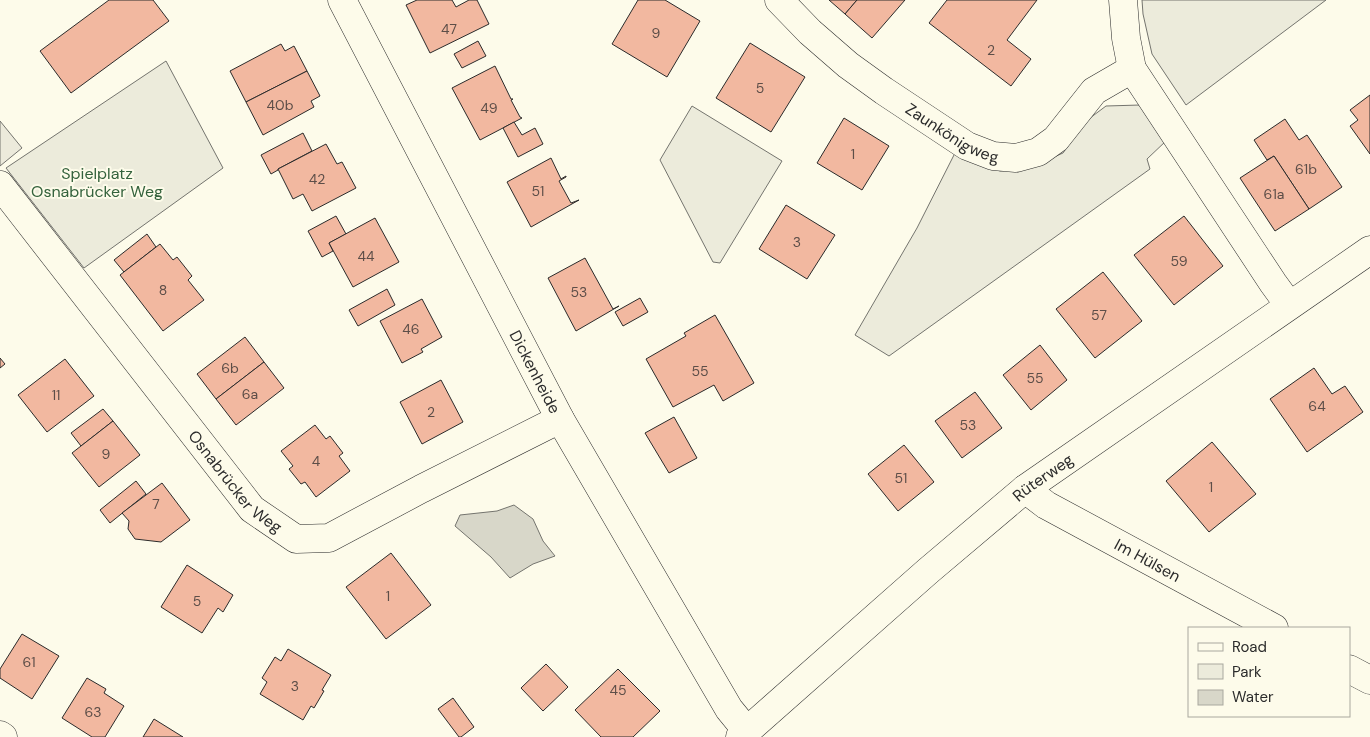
<svg xmlns="http://www.w3.org/2000/svg" width="1370" height="737" font-family="'DM Sans',sans-serif">
<style>
.green{fill:#ecebdb;stroke:#74746e}
.parking{fill:#eceadb;stroke:#74746e}
.water{fill:#d8d7c9;stroke:#74746e}
.building{fill:#f2b8a0;stroke:#2b2b2b}
.lines{fill:none;stroke-linecap:round;stroke-linejoin:round}
.street-casing{stroke:#2b2b2b;stroke-width:29}
.secondary-casing{stroke:#2b2b2b;stroke-width:29}
.street{stroke:#fdfbea;stroke-width:28}
.secondary{stroke:#fdfbea;stroke-width:28}
.labels{text-anchor:middle;dominant-baseline:central;stroke-width:4;stroke-linejoin:round;paint-order:stroke}
.number-label{font-size:14px;fill:#5d4e48}
.street-label{font-size:16px;fill:#2b2b2b;stroke:#fdfbea}
.park-label{font-size:16px;fill:#34623c;stroke:#fdfbea}
</style>
<rect width="100%" height="100%" fill="#fdfbea"/>
<!-- green -->
<g class="green">
<path d="M1142,0H1326L1186,105L1152,54L1143,14Z"/>
<path d="M166,61L223,168L84,268L6,168Z"/>
<path d="M1140,105L1167,140L1147,159L1150,169L889,356L855,335L917,228L955,153L1000,171L1029,168L1063,153L1086,121L1106,106Z"/>
<path d="M692,106L782,161L720,263L713,262L660,160Z"/>
</g>
<!-- parking -->
<path class="parking" d="M0,121L22,148L0,166Z"/>
<!-- water -->
<path class="water" d="M514,505L533,519L543,541L555,556L533,564L510,578L491,557L455,526L460,515L497,511Z"/>
<!-- building -->
<g class="building">
<path d="M109,0H153L169,21L71,93L40,51Z"/>
<path d="M417,0H452L456,7L469,0H477L489,24L430,53L406,5Z"/>
<path d="M638,0H665L700,21L667,77L612,44Z"/>
<path d="M829,0H857L845,14Z"/>
<path d="M857,0H905L872,38L845,14Z"/>
<path d="M947,0H1037L1007,40L1031,59L1011,86L929,23Z"/>
<path d="M478,41L486,56L462,68L454,54Z"/>
<path d="M750,43L805,77L771,132L716,98Z"/>
<path d="M281,44L285,51L294,46L307,71L246,102L230,71Z"/>
<path d="M495,66L511,99H513L511,100L520,117L522,118L480,140L452,88Z"/>
<path d="M307,71L320,96L311,101L314,107L263,135L246,102Z"/>
<path d="M1370,95V154L1350,126L1358,120L1350,110Z"/>
<path d="M844,118L889,146L862,190L817,163Z"/>
<path d="M1285,119L1299,140L1307,135L1342,187L1309,209L1274,156L1267,160L1254,140Z"/>
<path d="M514,122L522,135L535,128L543,144L518,157L503,128Z"/>
<path d="M303,133L312,151L278,169V170L271,174L261,155Z"/>
<path d="M326,144L337,164L342,162L356,188L312,211L303,194L293,199L278,169Z"/>
<path d="M1274,156L1309,209L1275,231L1240,178Z"/>
<path d="M551,158L561,179L566,176V177L559,181L571,203L579,200L531,227L507,182Z"/>
<path d="M786,205L835,235L807,279L759,249Z"/>
<path d="M336,216L346,234L329,243L333,251L322,257L308,231Z"/>
<path d="M1184,216L1223,266L1174,305L1134,255Z"/>
<path d="M375,218L399,262L353,287L329,243Z"/>
<path d="M147,234L156,247L124,272L114,260Z"/>
<path d="M160,244L173,260L177,257L192,276L188,280L204,300L163,331L120,275Z"/>
<path d="M585,258L613,309L619,306L576,331L548,278Z"/>
<path d="M1103,272L1142,321L1095,358L1056,309Z"/>
<path d="M387,289L395,305L358,326L349,310Z"/>
<path d="M640,298L648,312L623,326L615,312Z"/>
<path d="M422,299L442,337L421,349L423,352L402,363L380,321Z"/>
<path d="M715,315L754,383L723,401L714,385L673,407L646,359L686,336L684,333Z"/>
<path d="M245,337L264,362L216,399L197,374Z"/>
<path d="M1040,345L1067,380L1031,410L1003,375Z"/>
<path d="M0,358L5,364L0,368Z"/>
<path d="M65,359L94,396L47,432L18,395Z"/>
<path d="M264,362L284,388L236,425L216,399Z"/>
<path d="M1314,368L1332,394L1345,386L1363,412L1307,452L1270,399Z"/>
<path d="M441,380L463,422L422,444L400,402Z"/>
<path d="M975,392L1002,428L962,458L935,421Z"/>
<path d="M103,409L113,421L81,446L71,433Z"/>
<path d="M674,417L697,458L669,473L645,433Z"/>
<path d="M113,421L140,455L99,487L72,453Z"/>
<path d="M315,425L326,439L330,436L343,453L339,456L350,471L316,497L305,482L301,484L289,469L293,466L281,451Z"/>
<path d="M1212,442L1256,494L1209,532L1166,481Z"/>
<path d="M904,445L934,482L898,511L868,474Z"/>
<path d="M136,481L146,494L110,523L100,510Z"/>
<path d="M162,483L190,520L161,542L135,539L128,529L129,521L122,513Z"/>
<path d="M391,553L431,605L386,639L346,587Z"/>
<path d="M187,565L233,595L223,612L218,608L202,633L161,607Z"/>
<path d="M22,634L59,656L32,699L0,678V669Z"/>
<path d="M288,649L331,675L322,690L324,691L314,708L311,706L303,720L260,694L267,682L262,678L275,657L281,661Z"/>
<path d="M546,664L568,687L543,711L521,688Z"/>
<path d="M618,669L660,711L633,737H601L575,710Z"/>
<path d="M87,678L106,689L104,693L124,706L105,737H92L62,718Z"/>
<path d="M453,698L474,727L461,737H459L438,709Z"/>
<path d="M154,719L183,737H143Z"/>
</g>
<g class="lines">
<!-- street casing -->
<g class="street-casing">
<g id="street">
<path id="s1" d="M342,0L560,419L729,709L747,731"/>
<path id="s2" d="M779,0L810,32L848,65L884,91L967,146L993,156L1016,158L1038,152L1056,139L1094,91L1132,69"/>
<path d="M1123,0L1126,38L1132,69L1273,283L1289,305"/>
<path id="s3" d="M0,185L252,509L296,539L329,538L421,489L560,419"/>
<path id="s4" d="M1025,489L1046,505L1274,628"/>
<path d="M1349,669L1370,680"/>
<path d="M0,735L3,737"/>
</g>
</g>
<!-- secondary casing -->
<g class="secondary-casing">
<g id="secondary">
<path id="s5" d="M740,737L928,571L1025,489L1370,250"/>
</g>
</g>
<!-- street -->
<use href="#street" class="street"/>
<!-- secondary -->
<use href="#secondary" class="secondary"/>
</g>
<g class="labels">
<!-- number labels -->
<g class="number-label">
<text x="449" y="29">47</text>
<text x="656" y="33">9</text>
<text x="991" y="50">2</text>
<text x="760" y="88">5</text>
<text x="280" y="105">40b</text>
<text x="489" y="108">49</text>
<text x="853" y="154">1</text>
<text x="1306" y="169">61b</text>
<text x="317" y="179">42</text>
<text x="538" y="191">51</text>
<text x="1274" y="194">61a</text>
<text x="797" y="242">3</text>
<text x="366" y="256">44</text>
<text x="1179" y="261">59</text>
<text x="163" y="290">8</text>
<text x="579" y="292">53</text>
<text x="1099" y="315">57</text>
<text x="411" y="329">46</text>
<text x="230" y="368">6b</text>
<text x="700" y="371">55</text>
<text x="1035" y="378">55</text>
<text x="250" y="394">6a</text>
<text x="56" y="395">11</text>
<text x="1317" y="406">64</text>
<text x="431" y="412">2</text>
<text x="968" y="425">53</text>
<text x="106" y="454">9</text>
<text x="316" y="461">4</text>
<text x="901" y="478">51</text>
<text x="1211" y="487">1</text>
<text x="156" y="504">7</text>
<text x="388" y="596">1</text>
<text x="197" y="601">5</text>
<text x="29" y="662">61</text>
<text x="295" y="686">3</text>
<text x="618" y="690">45</text>
<text x="93" y="712">63</text>
</g>
<!-- street labels -->
<g class="street-label">
<text stroke="none"><textPath href="#s2" startOffset="220">Zaunkönigweg</textPath></text>
<text stroke="none"><textPath href="#s1" startOffset="419">Dickenheide</textPath></text>
<text stroke="none"><textPath href="#s5" startOffset="399">Rüterweg</textPath></text>
<text stroke="none"><textPath href="#s3" startOffset="379">Osnabrücker Weg</textPath></text>
<text stroke="none"><textPath href="#s4" startOffset="142">Im Hülsen</textPath></text>
</g>
<!-- park labels -->
<g class="park-label">
<text x="97" y="173">Spielplatz<tspan x="97" dy="18">Osnabrücker Weg</tspan></text>
</g>
</g>
<!-- legend -->
<rect x="1188" y="627" width="162" height="90" fill="#fdfbea" stroke="#a9a89e"/>
<rect x="1198" y="643" width="25" height="8" fill="#fdfbea" stroke="#a9a89e"/>
<text x="1232" y="652" font-size="15" fill="#2b2b2b">Road</text>
<rect x="1198" y="664" width="25" height="15" fill="#ecebdb" stroke="#a9a89e"/>
<text x="1232" y="677" font-size="15" fill="#2b2b2b">Park</text>
<rect x="1198" y="690" width="25" height="15" fill="#d8d7c9" stroke="#a9a89e"/>
<text x="1232" y="702" font-size="15" fill="#2b2b2b">Water</text>
</svg>
